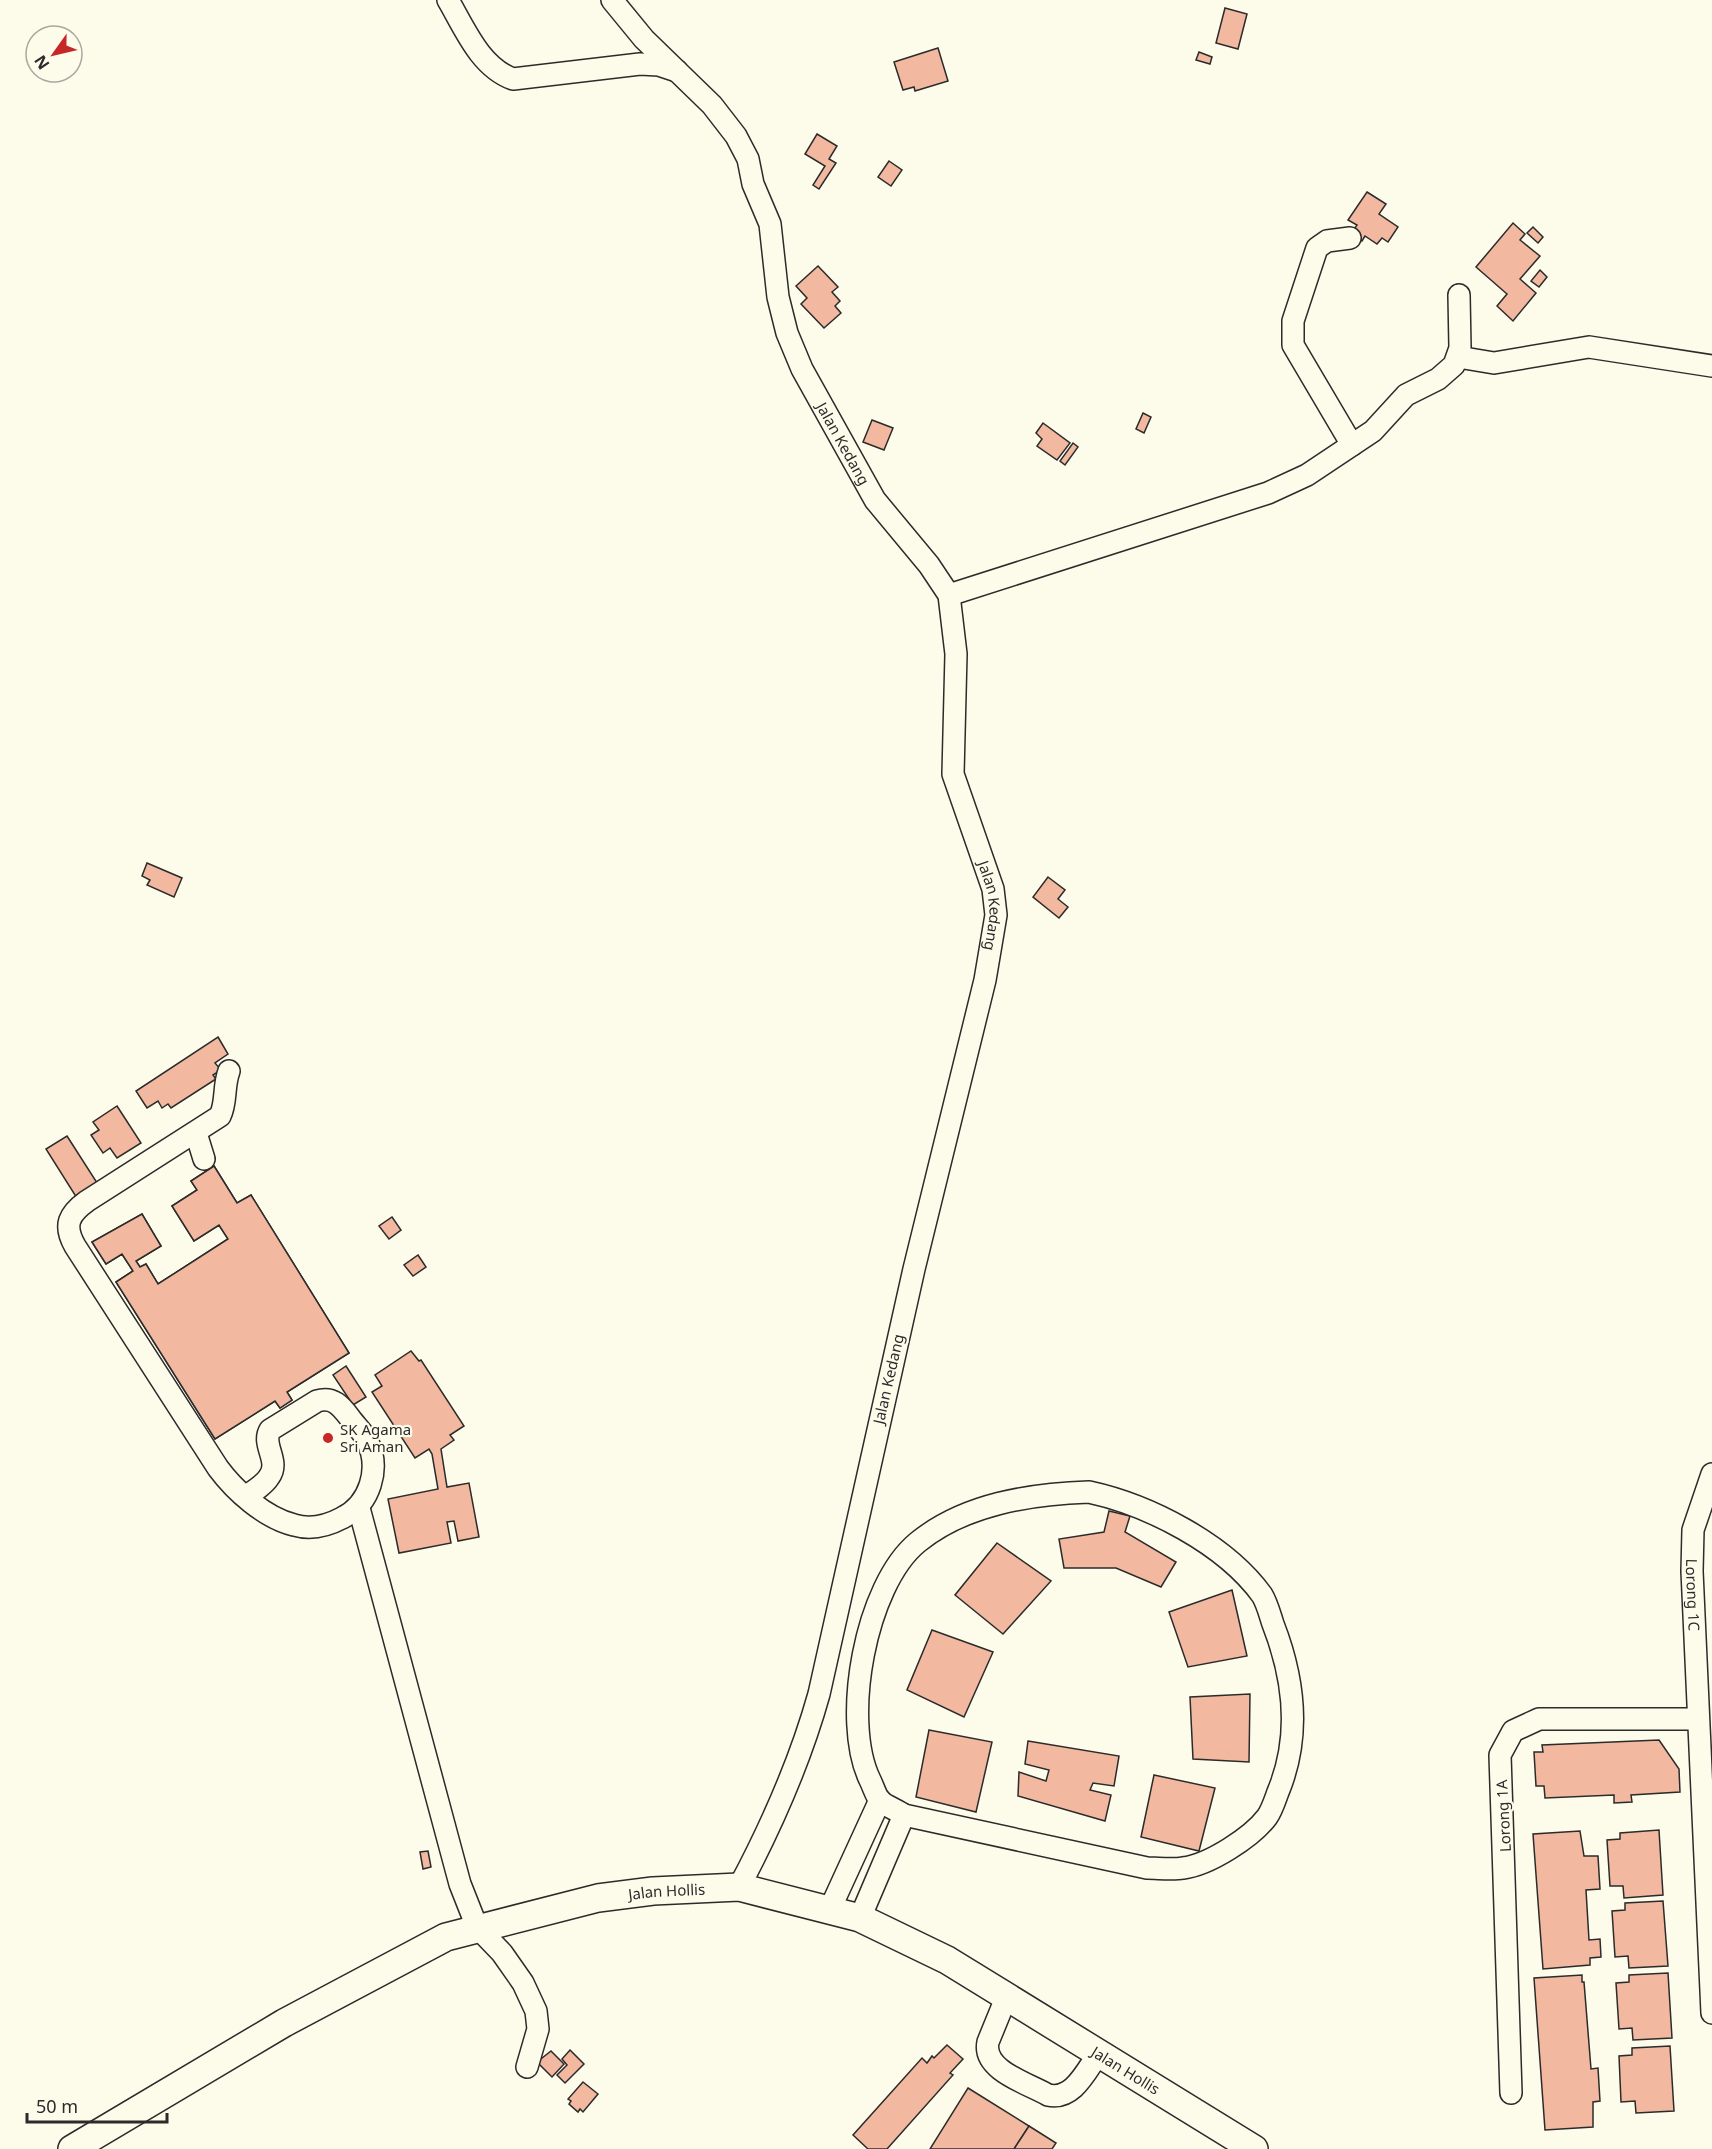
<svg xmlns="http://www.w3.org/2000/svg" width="1712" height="2149" font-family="'Noto Sans',sans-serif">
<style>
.building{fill:#f2b8a0;stroke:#2b2b2b;stroke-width:1.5;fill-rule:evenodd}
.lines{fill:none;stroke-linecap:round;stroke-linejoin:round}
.minor-casing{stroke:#2b2b2b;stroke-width:24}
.major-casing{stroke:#2b2b2b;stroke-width:30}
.minor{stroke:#fdfbea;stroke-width:21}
.major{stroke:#fdfbea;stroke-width:27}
.poi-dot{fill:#c62828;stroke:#fdfbea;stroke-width:2}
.labels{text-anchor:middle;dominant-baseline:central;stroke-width:4.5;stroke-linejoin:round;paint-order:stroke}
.street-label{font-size:15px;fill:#2b2b2b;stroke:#fdfbea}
.poi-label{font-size:15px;fill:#2b2b2b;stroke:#fdfbea;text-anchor:start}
</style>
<rect width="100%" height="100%" fill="#fdfbea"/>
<!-- building -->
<g class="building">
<path d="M1225,8L1247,14L1238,49L1216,43Z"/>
<path d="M938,48L948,81L915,91L914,87L903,90L894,62Z"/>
<path d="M1199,52L1212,57L1210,64L1196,60Z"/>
<path d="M817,134L837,146L829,159L836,163L819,189L813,185L825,166L805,154Z"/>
<path d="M889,161L902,170L891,186L878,177Z"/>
<path d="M1367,192L1386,204L1379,214L1398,227L1388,242L1382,238L1377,244L1365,236L1362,241L1351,234L1357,225L1348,220Z"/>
<path d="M1513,223L1525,234L1520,240L1540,256L1520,279L1536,293L1513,321L1497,306L1507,294L1476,267Z"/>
<path d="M1533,227L1543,237L1538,243L1527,233Z"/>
<path d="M818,266L838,287L832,292L840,301L835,306L841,313L824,328L801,304L807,298L796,286Z"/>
<path d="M1540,270L1547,277L1539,287L1531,281Z"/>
<path d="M1143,413L1151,417L1144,433L1136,429Z"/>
<path d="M872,420L893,428L884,450L863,442Z"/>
<path d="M1043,423L1070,443L1057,460L1037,446L1042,439L1036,433Z"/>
<path d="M1073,443L1078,447L1065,465L1060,461Z"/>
<path d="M147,863L182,878L174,897L147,885L150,880L142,876Z"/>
<path d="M1048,877L1065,890L1058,899L1068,907L1059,918L1033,897Z"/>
<path d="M218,1037L228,1054L215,1063L221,1070L213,1075L216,1079L171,1108L168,1104L162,1108L158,1101L147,1108L136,1091Z"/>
<path d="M117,1106L141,1143L117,1158L110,1148L103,1153L91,1135L99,1130L93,1122Z"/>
<path d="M67,1136L101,1189L80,1203L46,1149Z"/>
<path d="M214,1166L237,1203L251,1195L349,1353L287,1392L292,1400L280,1408L275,1401L215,1439L116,1282L133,1271L122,1254L106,1264L92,1242L142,1214L161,1246L136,1261L140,1267L146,1264L158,1284L228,1239L219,1225L194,1241L172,1206L197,1190L191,1181ZM147,1235L152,1242L132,1255L129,1249ZM254,1264L298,1335L289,1341L297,1353L305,1348L311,1357L277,1379L273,1373L264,1379L268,1385L235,1407L229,1397L236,1393L228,1380L221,1385L177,1314L180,1312L184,1317L192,1312L188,1306L239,1274L242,1279L253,1272L250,1267Z"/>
<path d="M214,1166L237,1203L251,1195L349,1353L287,1392L292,1400L280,1408L275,1401L215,1439L116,1282L133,1271L122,1254L106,1264L92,1242L142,1214L161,1246L136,1261L140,1267L146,1264L158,1284L228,1239L219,1225L194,1241L172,1206L197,1190L191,1181Z"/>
<path d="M392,1217L401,1230L389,1239L379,1226Z"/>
<path d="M418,1255L426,1267L413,1276L404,1265Z"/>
<path d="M411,1351L419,1361L421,1360L464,1426L450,1435L454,1440L441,1449L447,1487L469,1483L479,1537L458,1541L454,1521L447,1522L451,1543L399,1553L388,1499L438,1489L432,1454L429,1449L415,1458L372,1392L382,1386L375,1375Z"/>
<path d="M346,1366L366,1397L353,1405L333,1375Z"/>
<path d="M1109,1511L1130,1516L1125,1532L1176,1562L1161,1587L1116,1568H1064L1059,1539L1104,1532Z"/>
<path d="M997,1543L1051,1581L1003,1634L955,1595Z"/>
<path d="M1232,1590L1247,1656L1188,1667L1169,1612Z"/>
<path d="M932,1630L993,1652L964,1717L907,1690Z"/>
<path d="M1250,1694L1249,1762L1193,1759L1190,1697Z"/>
<path d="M929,1730L992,1742L976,1812L916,1797Z"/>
<path d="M1659,1740L1679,1769L1680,1792L1631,1795L1632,1802L1614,1803V1795L1545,1798L1544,1786H1536L1534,1752H1543L1542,1745Z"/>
<path d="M1028,1741L1119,1756L1114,1786L1093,1783L1090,1790L1111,1795L1105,1821L1018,1796L1019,1772L1046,1781L1049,1770L1025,1764Z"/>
<path d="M1154,1775L1215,1788L1199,1851L1141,1837Z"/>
<path d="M1659,1830L1663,1895L1624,1898L1623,1886H1610L1607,1840L1620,1839V1833Z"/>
<path d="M1580,1831L1584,1856H1598L1600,1889L1586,1890L1589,1940L1600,1939L1601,1957L1590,1958V1965L1543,1969L1533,1834Z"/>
<path d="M428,1851L431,1867L423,1869L420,1852Z"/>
<path d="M1663,1901L1668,1966L1629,1968L1628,1956L1615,1957L1612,1911L1625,1910V1903Z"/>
<path d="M1668,1973L1672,2038L1633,2040L1632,2028L1619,2029L1616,1983L1629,1982V1975Z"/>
<path d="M1582,1975V1982H1584L1591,2069L1598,2068L1600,2101L1593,2102V2127L1545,2130L1534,1978Z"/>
<path d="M947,2045L963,2059L950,2073L953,2075L887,2149H868L853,2135L922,2058L927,2063L932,2056L934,2058Z"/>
<path d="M1670,2046L1674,2111L1636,2113L1635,2101L1621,2102L1619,2056L1632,2055V2048Z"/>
<path d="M570,2050L584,2064L565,2083L557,2075L567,2065L562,2059Z"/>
<path d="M551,2051L564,2064L552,2077L537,2062Z"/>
<path d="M583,2082L598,2094L583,2112L580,2109L578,2112L569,2104L571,2101L568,2099Z"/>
<path d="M968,2088L1029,2126L1014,2149H930Z"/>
<path d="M1029,2126L1056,2143L1052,2149H1014Z"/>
</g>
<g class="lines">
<!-- minor casing -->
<g class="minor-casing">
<g id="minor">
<path d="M448,0C465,29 480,67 513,79L640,64L659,65L677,71"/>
<path id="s1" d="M612,0L644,39L712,105L736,136L748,159L753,184L770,224L778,297L787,333L802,369L875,500L929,565L949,595L956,654L953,774L993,889L996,915L985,980L914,1269L819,1694C800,1762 772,1825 739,1887"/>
<path d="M1350,238L1327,241L1317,248L1293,321V345L1352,445"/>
<path d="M1458,357L1494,363L1589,347L1712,366"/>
<path d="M949,595L1268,493L1307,475L1373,431L1406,395L1438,379L1454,365L1460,348L1459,295"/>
<path d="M229,1071C223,1087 227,1102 220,1116L87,1201C69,1214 63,1225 75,1246L218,1468C235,1491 265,1518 294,1525C311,1530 327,1526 342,1518C370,1504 381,1469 367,1440C363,1432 355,1425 350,1418C341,1406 333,1396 317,1401L270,1430C261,1445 281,1461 269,1477C264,1485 254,1491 246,1496"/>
<path d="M196,1133L204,1159"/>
<path id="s2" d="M1712,1474L1693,1530L1692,1571L1712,2013"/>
<path d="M1089,1492C1149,1505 1225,1544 1262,1595C1267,1603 1270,1615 1273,1624C1294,1678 1301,1737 1278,1792C1275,1800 1272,1810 1267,1817C1252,1837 1209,1865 1183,1868C1172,1870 1158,1868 1147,1868L904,1815C897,1810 886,1806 880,1801C876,1796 873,1786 870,1780C841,1721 865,1585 918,1542C965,1504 1030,1494 1089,1492Z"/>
<path d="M359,1508L460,1884L477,1927L502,1953L523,1983L536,2011L538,2029L527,2067"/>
<path d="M830,1909L880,1800"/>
<path d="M860,1918L904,1815"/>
<path d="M1006,1998L988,2042C982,2070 1027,2083 1048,2095C1073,2101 1086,2071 1099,2053"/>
<path d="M1511,2093L1500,1755L1513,1731L1539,1719H1698"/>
</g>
</g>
<!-- major casing -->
<g class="major-casing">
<g id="major">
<path id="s3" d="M72,2149L284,2023L446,1937L598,1898L653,1891L739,1887L860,1918L947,1960L1254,2149"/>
</g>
</g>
<!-- minor -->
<use href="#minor" class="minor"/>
<!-- major -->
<use href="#major" class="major"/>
</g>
<!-- markers -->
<circle class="poi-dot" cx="328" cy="1438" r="6"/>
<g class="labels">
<!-- street labels -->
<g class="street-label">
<text stroke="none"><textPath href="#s1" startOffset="514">Jalan Kedang</textPath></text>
<text stroke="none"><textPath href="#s1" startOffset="1017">Jalan Kedang</textPath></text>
<text transform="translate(888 1379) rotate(-77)">Jalan Kedang</text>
<text stroke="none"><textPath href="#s2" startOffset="124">Lorong 1C</textPath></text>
<text transform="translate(1503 1816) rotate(-93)">Lorong 1A</text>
<text stroke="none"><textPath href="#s3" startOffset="656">Jalan Hollis</textPath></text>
<text stroke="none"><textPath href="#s3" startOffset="1160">Jalan Hollis</textPath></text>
</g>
<!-- poi labels -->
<g class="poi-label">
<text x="340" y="1429">SK Agama<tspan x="340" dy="17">Sri Aman</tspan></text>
</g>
</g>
<!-- north arrow -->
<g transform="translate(54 54) rotate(236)"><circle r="28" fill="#fdfbea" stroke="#a9a89e" stroke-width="1.5"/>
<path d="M0-4.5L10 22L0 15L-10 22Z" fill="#c62828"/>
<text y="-9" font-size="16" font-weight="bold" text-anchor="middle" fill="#2b2b2b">N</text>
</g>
<!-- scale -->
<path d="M27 2113v9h140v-9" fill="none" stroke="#2b2b2b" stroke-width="3"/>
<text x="36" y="2113" font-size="18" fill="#2b2b2b" stroke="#fdfbea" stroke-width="4.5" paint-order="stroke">50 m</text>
</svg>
